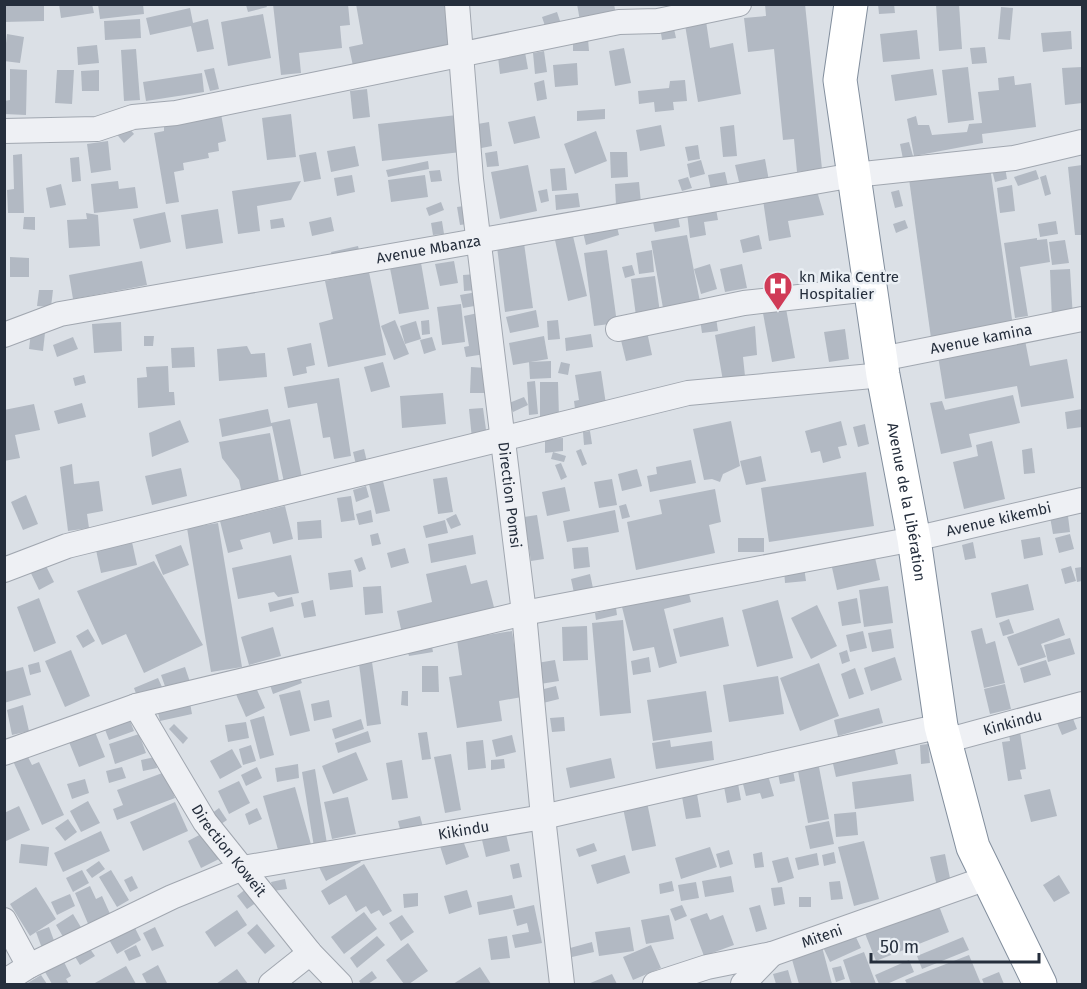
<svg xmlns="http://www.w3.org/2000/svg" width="1087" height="989" font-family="'Fira Sans',sans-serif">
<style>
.building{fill:#b2b9c3}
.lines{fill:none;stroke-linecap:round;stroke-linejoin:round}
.minor-casing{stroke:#a1a7b0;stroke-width:26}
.highway-casing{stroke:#828e9d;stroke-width:35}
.minor{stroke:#eef0f4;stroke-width:24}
.highway{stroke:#fff;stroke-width:33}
.labels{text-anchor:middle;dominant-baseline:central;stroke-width:5;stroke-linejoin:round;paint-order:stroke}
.street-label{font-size:15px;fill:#252e3c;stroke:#eaeff4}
.poi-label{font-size:15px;fill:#252e3c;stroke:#eaeff4;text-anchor:start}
</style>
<rect width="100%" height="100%" fill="#dbe0e6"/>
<!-- building -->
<g class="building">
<path d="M4,4H44V21L4,22Z"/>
<path d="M59,4H92L94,13L61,18Z"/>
<path d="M98,4H143L144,14L100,19Z"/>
<path d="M273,4H348L350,25L340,26L342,48L299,53L301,73L281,75Z"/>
<path d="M356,4H448L455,47L353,66L349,47L363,44Z"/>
<path d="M577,4H614L616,15L580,21Z"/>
<path d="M765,4H805L822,169L797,172L794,139L783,140L774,49L748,52L744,18L766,16Z"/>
<path d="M878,4H894L895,13L879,14Z"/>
<path d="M936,4H959L962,49L939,51Z"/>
<path d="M246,5H266L267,7L248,12Z"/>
<path d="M1001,7L1013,8L1010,40L998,39Z"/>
<path d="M190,8L193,23L208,19L214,49L197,52L191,26L150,35L146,18Z"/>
<path d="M557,12L562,27L547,32L542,17Z"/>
<path d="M263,14L271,58L228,66L221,22Z"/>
<path d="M140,19L141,38L105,40L104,21Z"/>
<path d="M706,21L710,48L733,43L741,94L698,102L685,25Z"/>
<path d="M673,24L676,38L662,40L660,27Z"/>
<path d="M917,30L920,59L883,62L880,34Z"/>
<path d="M1071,31L1072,49L1043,52L1041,33Z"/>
<path d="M7,34L24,37L20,63L4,61Z"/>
<path d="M573,39H588L589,51H573Z"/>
<path d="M97,45L99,63L78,65L77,47Z"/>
<path d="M985,47L987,63L972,64L970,48Z"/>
<path d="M624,48L631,83L615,86L609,51Z"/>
<path d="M136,49L140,100L124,101L121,50Z"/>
<path d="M544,51L547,72L535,74L533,53Z"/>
<path d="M525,52L528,69L500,74L498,57Z"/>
<path d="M577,63L578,85L555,87L553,65Z"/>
<path d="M968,67L974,120L948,123L942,70Z"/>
<path d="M1082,67V103L1065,105L1062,68Z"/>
<path d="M214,68L219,89L210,91L204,70Z"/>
<path d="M10,69L27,70L26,115L4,114V101L10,100Z"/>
<path d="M933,69L937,95L895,101L891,75Z"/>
<path d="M57,70H74L72,104L55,103Z"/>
<path d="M99,70V91H82L81,71Z"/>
<path d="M202,73L204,92L146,101L143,82Z"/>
<path d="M1014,76L1015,85L1031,83L1036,127L982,134L983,143L914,156L907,119L916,116L918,125H929L932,135L967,132L969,124L982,123L978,92L999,90L998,78Z"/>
<path d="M544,80L547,99L537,101L534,83Z"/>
<path d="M685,80L687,101L673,102L674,110L655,112L654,102L639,104L638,91L669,88L670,81Z"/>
<path d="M367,89L370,117L353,119L350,91Z"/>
<path d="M605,109V119L577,121V111Z"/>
<path d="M221,114L226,141L218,143L219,151L208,153L209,158L183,163L184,170L174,172L179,202L166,204L154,133L164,131V123Z"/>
<path d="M291,114L296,157L267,160L262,118Z"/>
<path d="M457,115L461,152L382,161L378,124Z"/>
<path d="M535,116L540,138L514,144L508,122Z"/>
<path d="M124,122L134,134L124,143L114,131Z"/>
<path d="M489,122L492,146L476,149L472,125Z"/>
<path d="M661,125L665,146L640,151L636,130Z"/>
<path d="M734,125L737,156L723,157L720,127Z"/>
<path d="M596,131L607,161L575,174L564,144Z"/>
<path d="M108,141L111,170L91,173L87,144Z"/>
<path d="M909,142L913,156L903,159L900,144Z"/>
<path d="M698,145L700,159L688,161L685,147Z"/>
<path d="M355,146L359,166L331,172L327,151Z"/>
<path d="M497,151L499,166L487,167L485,153Z"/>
<path d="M316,152L321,179L304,182L299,155Z"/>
<path d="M610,152H627L628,177L611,178Z"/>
<path d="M22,154L24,213H8L7,190L14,189L13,155Z"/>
<path d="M79,157L81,181L72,182L70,158Z"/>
<path d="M765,159L769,181L740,186L735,165Z"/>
<path d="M701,160L705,174L690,178L687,164Z"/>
<path d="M428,161L429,169L388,177L386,170Z"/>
<path d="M528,165L537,211L500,219L491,172Z"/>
<path d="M1082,165V235H1075L1068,167Z"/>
<path d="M990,167L1013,326L931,338L909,179Z"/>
<path d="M1005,167L1007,179L995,182L992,170Z"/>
<path d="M565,168L567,190L552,191L550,169Z"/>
<path d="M440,170L442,181L431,182L429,171Z"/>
<path d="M1036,170L1039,179L1018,186L1014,177Z"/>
<path d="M725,172L728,186L711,190L708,175Z"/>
<path d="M352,175L355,192L337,196L334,178Z"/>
<path d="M425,175L428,197L391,202L388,180Z"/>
<path d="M1046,175L1051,194L1045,196L1040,177Z"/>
<path d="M688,177L692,188L682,191L678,180Z"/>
<path d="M118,181L119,189L135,187L138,208L94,213L91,184Z"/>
<path d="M301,181L291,200L257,206L260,231L238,234L232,191Z"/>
<path d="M639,182L641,203L616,205L615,184Z"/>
<path d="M61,184L66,205L50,208L46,188Z"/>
<path d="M1012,185L1015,211L1000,213L997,188Z"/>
<path d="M547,189L549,201L541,203L538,191Z"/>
<path d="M899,190L903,206L895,208L891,192Z"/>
<path d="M817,191L824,215L788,221L791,237L769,241L763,200Z"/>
<path d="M578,193L580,207L556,210L555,195Z"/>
<path d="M441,202L444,210L429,216L426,208Z"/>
<path d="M464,206L467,224L460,225L457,207Z"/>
<path d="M218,209L223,243L186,249L181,215Z"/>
<path d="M716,209L718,220L704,222L706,235L690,238L687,213Z"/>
<path d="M677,211L680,227L655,232L652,217Z"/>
<path d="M165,212L171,242L140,249L133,219Z"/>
<path d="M86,213L98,215L100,246L69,248L67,220L87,219Z"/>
<path d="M24,217H35V230L23,229Z"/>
<path d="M331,217L334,231L312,236L309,222Z"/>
<path d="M283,218L285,227L271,229L270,220Z"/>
<path d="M905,220L908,228L896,233L893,224Z"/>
<path d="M442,221L444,234L433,235L431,223Z"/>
<path d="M1056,221L1058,234L1040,237L1038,224Z"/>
<path d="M616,223L619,235L586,245L583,232Z"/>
<path d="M687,235L701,307L663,308L651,241Z"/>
<path d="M759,235L762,249L743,253L740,240Z"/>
<path d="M573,236L587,296L568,301L555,240Z"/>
<path d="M1037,238V240L1047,239L1050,262L1020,267L1028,316L1015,318L1004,243Z"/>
<path d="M1065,240L1069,263L1052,265L1049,242Z"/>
<path d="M524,243L533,308L505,312L497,247Z"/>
<path d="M358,246L360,254L333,260L331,252Z"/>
<path d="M607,250L617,323L594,326L584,253Z"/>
<path d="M652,250L654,272L639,274L636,253Z"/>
<path d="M10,257L29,258V277H10Z"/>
<path d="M420,257L429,309L399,314L389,263Z"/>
<path d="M142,261L147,285L73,299L69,275Z"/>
<path d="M454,261L458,283L440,286L435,264Z"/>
<path d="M710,264L717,289L701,294L694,269Z"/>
<path d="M742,264L747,288L725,292L720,269Z"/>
<path d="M632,265L635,275L625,278L622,267Z"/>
<path d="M1070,269L1073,318L1052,319L1050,270Z"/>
<path d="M369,272L386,355L328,367L319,323L333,319L325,281Z"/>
<path d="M477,274L478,290L464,291L463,275Z"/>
<path d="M655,276L660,313L636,316L631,279Z"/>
<path d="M39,290H53L51,307L37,306Z"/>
<path d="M477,292L480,305L463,308L460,295Z"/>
<path d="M785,303L795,358L772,362L762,308Z"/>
<path d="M461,304L465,342L442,345L437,307Z"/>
<path d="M536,310L539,327L510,333L506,317Z"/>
<path d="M715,311L718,331L702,333L699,313Z"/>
<path d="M478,313L485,354L466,357L464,347L469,346L464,316Z"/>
<path d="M395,320L409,354L394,360L381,326Z"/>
<path d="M429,320L430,334L422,335L421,321Z"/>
<path d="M558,320L560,339L548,340L547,321Z"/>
<path d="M416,321L421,339L405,344L400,326Z"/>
<path d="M121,322L122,351L94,353L92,324Z"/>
<path d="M755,326L757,355L743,357L745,376L723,381L715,335Z"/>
<path d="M646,327L652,355L626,361L619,332Z"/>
<path d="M845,329L849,359L829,362L824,332Z"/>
<path d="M31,332L45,333L43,351L29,349Z"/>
<path d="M591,334L593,347L566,351L565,338Z"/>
<path d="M144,336H154L153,346H144Z"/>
<path d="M544,336L548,359L513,365L509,343Z"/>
<path d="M73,337L78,349L57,357L53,345Z"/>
<path d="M432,337L436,350L424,354L420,340Z"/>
<path d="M1025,340L1030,366L1067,359L1074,398L1021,407L1017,386L945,399L938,356Z"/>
<path d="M311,343L315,365L306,367L307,373L293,376L287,348Z"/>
<path d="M247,346L251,354L265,353L267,377L219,381L217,349Z"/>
<path d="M194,347L195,367L172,368L171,348Z"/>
<path d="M551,361V378L530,379L529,362Z"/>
<path d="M383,362L390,387L371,392L364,367Z"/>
<path d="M561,362L570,364L568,375L558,373Z"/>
<path d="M168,366L169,392H174L175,405L138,408L137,378L147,377L146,367Z"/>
<path d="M471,367L486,368L485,393H470Z"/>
<path d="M601,371L607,411L576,416L574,401L579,400L575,375Z"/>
<path d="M84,375L86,383L75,386L73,378Z"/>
<path d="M339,378L351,456L334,459L330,437L323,438L317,403L288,408L284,387Z"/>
<path d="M535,381L538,414L529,415L527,382Z"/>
<path d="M540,382H558L559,417H540Z"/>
<path d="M443,393L446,424L402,428L400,396Z"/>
<path d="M1013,395L1020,423L969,434L972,447L941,454L930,403L942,401L945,410Z"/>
<path d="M524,397L528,405L513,412L509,403Z"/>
<path d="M82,403L86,417L58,424L54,411Z"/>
<path d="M34,404L40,430L15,435L20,458L4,461V410Z"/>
<path d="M483,408L487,437L472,439L469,409Z"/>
<path d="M268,409L271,423L290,419L303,483L285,487L272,426L222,437L219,419Z"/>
<path d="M1082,409V427L1067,429L1065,412Z"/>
<path d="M180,420L189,442L152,457L149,433Z"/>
<path d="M731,421L740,466L723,474L720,482L712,479L704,480L693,429Z"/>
<path d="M841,421L847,445L838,447L841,458L823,463L820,451L811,453L805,431Z"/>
<path d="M865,424L869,444L858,447L853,427Z"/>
<path d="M590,431L592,444L584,445L583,432Z"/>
<path d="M270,433L281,492L243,499L239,480L222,458L219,442Z"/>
<path d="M563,438V451L553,452L566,456L564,462L551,459L553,452L545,453V439Z"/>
<path d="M992,441L1005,499L964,509L953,462L978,456L976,445Z"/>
<path d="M1032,448L1035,473L1024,474L1022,450Z"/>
<path d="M364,449L368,466L357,469L353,452Z"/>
<path d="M581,449L587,464L582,466L576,451Z"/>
<path d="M761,456L766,481L746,485L740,461Z"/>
<path d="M691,460L696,483L650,492L647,476L657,474L656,467Z"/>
<path d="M561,463L567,477L561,480L555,465Z"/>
<path d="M72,464L74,484L99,481L103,511L87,514L89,528L68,531L60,467Z"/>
<path d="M181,468L187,496L152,505L145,476Z"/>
<path d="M637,469L642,486L622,491L618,474Z"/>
<path d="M866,472L874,526L769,542L761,488Z"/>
<path d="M447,477L453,512L438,514L433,479Z"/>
<path d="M612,479L617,505L599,508L594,482Z"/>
<path d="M383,481L390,511L376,514L369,484Z"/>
<path d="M366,486L369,497L356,502L353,490Z"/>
<path d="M565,487L570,511L547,516L542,492Z"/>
<path d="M715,489L721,522L709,525L715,553L636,570L627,522L662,514L659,500Z"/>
<path d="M26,495L38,524L23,530L11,502Z"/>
<path d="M351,496L355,520L341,522L337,498Z"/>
<path d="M626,504L630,517L622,519L619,506Z"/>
<path d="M285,506L293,539L273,544L270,532L240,540L243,549L228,553L220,521Z"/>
<path d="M1067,508L1070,532L1053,534L1049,511Z"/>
<path d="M371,510L373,522L359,525L356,514Z"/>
<path d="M615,510L619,532L567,542L563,521Z"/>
<path d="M456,514L461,525L451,529L446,519Z"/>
<path d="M537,515L544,559L531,561L524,517Z"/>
<path d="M321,520L322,538L298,540L297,522Z"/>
<path d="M445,520L448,533L426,538L423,526Z"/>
<path d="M218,523L242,667L211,672L187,528Z"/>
<path d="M378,533L381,544L372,546L370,535Z"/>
<path d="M1070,534L1074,549L1059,553L1055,538Z"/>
<path d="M473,535L476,554L431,563L428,544Z"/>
<path d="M1040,537L1043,555L1024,559L1021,540Z"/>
<rect x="738" y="538" width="26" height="14"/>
<path d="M132,542L137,565L101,573L96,550Z"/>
<path d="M973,542L976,558L965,560L962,545Z"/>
<path d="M181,545L189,565L163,575L155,555Z"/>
<path d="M588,547L590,567L574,569L572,548Z"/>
<path d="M405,548L409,563L391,568L387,553Z"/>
<path d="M874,553L880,580L837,590L831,563Z"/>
<path d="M291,555L299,593L278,597L274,592L238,599L232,568Z"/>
<path d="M362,557L366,569L359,572L354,560Z"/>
<path d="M43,560L54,582L39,590L28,567Z"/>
<path d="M154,561L203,645L144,673L126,634L102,645L77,591Z"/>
<path d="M466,565L471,584L487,580L496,615L403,638L397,611L432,602L426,574Z"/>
<path d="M1071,566L1076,581L1065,584L1061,569Z"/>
<path d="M804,567L806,581L785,583L784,569Z"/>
<path d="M1082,567V581L1077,582L1075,568Z"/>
<path d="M351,570L353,587L330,590L328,573Z"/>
<path d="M590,574L593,588L574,593L571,579Z"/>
<path d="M1028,584L1034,610L996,618L991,593Z"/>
<path d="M381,586L383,613L365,615L363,587Z"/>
<path d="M888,586L893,623L864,627L859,590Z"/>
<path d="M688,590L691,602L664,609L677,663L659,668L654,647L633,651L622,607Z"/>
<path d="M292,597L294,606L270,612L268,603Z"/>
<path d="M39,598L56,643L34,652L17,607Z"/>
<path d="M857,598L861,623L842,626L838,602Z"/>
<path d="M313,600L316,616L304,618L301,603Z"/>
<path d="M778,600L793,658L757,667L742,610Z"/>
<path d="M817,605L837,646L811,659L791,618Z"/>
<path d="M616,608L617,615L596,620L595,613Z"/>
<path d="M723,617L729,646L680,657L673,629Z"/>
<path d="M1059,618L1065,635L1041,644L1046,657L1018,666L1007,637Z"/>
<path d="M1009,619L1014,633L1003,636L999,623Z"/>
<path d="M623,620L631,713L600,716L592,623Z"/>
<path d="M587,626L588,660L563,661L562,627Z"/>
<path d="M273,627L281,656L249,665L241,637Z"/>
<path d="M982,628L986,644L995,641L1005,683L984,688L971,631Z"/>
<path d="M88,629L95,641L83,648L76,636Z"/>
<path d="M891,629L894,648L872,652L868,633Z"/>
<path d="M512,631L522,697L499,701L502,721L457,728L449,677L462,675L457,640Z"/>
<path d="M863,631L867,648L850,652L846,635Z"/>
<path d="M1070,638L1075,654L1048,662L1044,645Z"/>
<path d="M431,641L433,652L409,656L406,646Z"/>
<path d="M71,650L90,696L65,707L45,661Z"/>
<path d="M847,650L850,661L842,664L839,653Z"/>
<path d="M649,657L651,672L633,675L631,661Z"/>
<path d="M895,657L902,680L871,691L864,668Z"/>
<path d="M555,660L559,681L540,684L537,663Z"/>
<path d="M1046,660L1051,675L1024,683L1020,668Z"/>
<path d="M39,662L41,672L30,675L28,665Z"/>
<path d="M372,662L381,724L367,726L359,664Z"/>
<path d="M819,663L839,716L800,731L780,678Z"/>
<path d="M422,666H438L439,692H422Z"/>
<path d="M23,667L31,695L4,703V672Z"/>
<path d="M185,667L190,682L166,689L161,675Z"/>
<path d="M855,668L864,694L849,699L841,674Z"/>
<path d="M298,672L302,683L273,694L269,682Z"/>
<path d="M778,676L784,714L729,722L723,685Z"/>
<path d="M158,678L162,687L146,694L139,702L134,688Z"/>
<path d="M254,683L265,708L246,717L235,692Z"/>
<path d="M1005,684L1011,709L990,714L984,689Z"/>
<path d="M556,686L559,699L543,703L540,690Z"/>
<path d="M300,690L310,731L290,736L279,695Z"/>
<path d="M402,691H408V706L401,705Z"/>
<path d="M706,691L712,732L653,741L647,700Z"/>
<path d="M329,700L332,717L314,721L311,704Z"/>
<path d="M190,703L192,714L160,721L157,709Z"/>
<path d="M23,705L29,731L12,735L7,710Z"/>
<path d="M879,708L883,723L838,736L834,720Z"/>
<path d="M264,716L274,755L260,759L250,720Z"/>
<path d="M1072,716L1077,729L1062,735L1057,723Z"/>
<path d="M564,717L565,731L552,732L550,718Z"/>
<path d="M129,718L134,731L109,740L104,727Z"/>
<path d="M361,719L364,729L335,739L332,729Z"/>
<path d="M246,722L249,738L228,742L225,725Z"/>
<path d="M174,724L188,738L183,744L169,729Z"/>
<path d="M368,731L371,742L338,753L335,743Z"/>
<path d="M95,732L105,757L79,767L69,742Z"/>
<path d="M427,732L431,759L422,760L418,733Z"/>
<path d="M1020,732L1026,769L1020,770L1022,779L1008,781L1002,742L1010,741L1009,734Z"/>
<path d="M139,734L146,753L115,764L109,744Z"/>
<path d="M512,735L516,752L496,757L492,740Z"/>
<path d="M483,740L486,768L468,770L466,742Z"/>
<path d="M670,740L671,747L712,741L714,760L656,769L652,743Z"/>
<path d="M893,741L898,764L836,777L831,755Z"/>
<path d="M928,744L930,763L921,764L920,745Z"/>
<path d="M251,745L256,761L243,765L239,749Z"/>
<path d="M232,749L242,767L220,779L210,761Z"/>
<path d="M356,752L368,780L333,794L322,766Z"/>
<path d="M451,754L461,810L445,813L434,757Z"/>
<path d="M27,755L32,765L39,762L64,815L42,825L13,761Z"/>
<path d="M155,757L157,768L143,771L141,760Z"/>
<path d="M611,758L615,778L570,788L566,768Z"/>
<path d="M504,759L505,768L491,770V760Z"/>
<path d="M402,760L408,798L392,800L386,763Z"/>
<path d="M818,762L829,819L808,823L797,766Z"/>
<path d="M298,764L299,778L277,782L275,768Z"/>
<path d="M792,765L795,781L780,784L777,768Z"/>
<path d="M122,767L126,778L109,783L106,771Z"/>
<path d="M257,767L262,778L246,786L241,775Z"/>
<path d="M315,769L327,844L314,847L302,772Z"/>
<path d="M165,772L175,798L117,820L113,809L123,805L117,790Z"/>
<path d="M767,772L774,796L762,799L760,793L746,796L742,780Z"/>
<path d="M911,774L914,801L855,809L852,782Z"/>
<path d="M737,778L741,800L727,803L723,781Z"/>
<path d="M85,779L89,793L72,799L67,784Z"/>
<path d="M239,781L250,803L229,814L218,791Z"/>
<path d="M295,787L312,848L280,857L263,796Z"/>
<path d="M1050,789L1057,816L1031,822L1024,795Z"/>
<path d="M697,794L701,817L686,819L682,797Z"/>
<path d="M348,797L356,834L332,839L324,802Z"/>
<path d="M88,801L100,823L81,832L70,811Z"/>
<path d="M175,802L188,831L143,851L130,822Z"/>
<path d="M647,802L656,846L632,851L623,808Z"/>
<path d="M19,806L30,830L4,842V813Z"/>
<path d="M219,808L227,820L218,826L211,814Z"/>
<path d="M257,808L262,819L249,825L245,814Z"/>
<path d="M856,812L858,835L836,837L834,814Z"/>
<path d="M420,816L423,827L401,833L398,821Z"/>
<path d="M68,819L77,832L65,841L55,828Z"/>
<path d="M829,821L834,844L810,849L805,826Z"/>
<path d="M101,831L110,851L63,872L54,853Z"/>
<path d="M205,832L219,859L201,868L188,841Z"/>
<path d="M506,834L510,851L486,857L482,840Z"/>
<path d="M461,835L469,857L446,865L439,843Z"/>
<path d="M864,841L879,899L854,906L838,847Z"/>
<path d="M594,843L597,851L579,857L576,849Z"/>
<path d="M21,844L49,847L47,866L19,863Z"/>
<path d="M710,847L717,867L681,879L675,858Z"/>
<path d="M353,849L361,862L326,881L319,867Z"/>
<path d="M729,850L733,864L720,868L716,854Z"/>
<path d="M762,852L764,867L755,868L753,854Z"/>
<path d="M834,852L836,863L824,866L822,855Z"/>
<path d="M817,853L819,865L798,870L795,858Z"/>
<path d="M945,854L951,883L937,886L930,857Z"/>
<path d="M625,855L630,873L597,884L591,865Z"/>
<path d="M788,857L794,878L778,883L772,861Z"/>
<path d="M99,861L105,869L92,878L86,870Z"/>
<path d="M519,863L522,877L513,879L510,865Z"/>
<path d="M364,864L392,911L383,916L379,910L371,914L366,906L356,912L346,895L329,905L321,891Z"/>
<path d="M82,870L89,883L73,892L66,878Z"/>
<path d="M111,870L129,900L117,907L99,877Z"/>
<path d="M1059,875L1070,893L1054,902L1043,885Z"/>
<path d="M132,876L138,888L130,892L124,880Z"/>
<path d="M731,876L734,892L705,897L702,881Z"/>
<path d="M285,879L287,889L273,891L271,882Z"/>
<path d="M672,881L674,891L660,894L659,884Z"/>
<path d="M840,881L843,899L831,900L829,882Z"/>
<path d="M696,882L699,898L681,901L678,885Z"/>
<path d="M90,886L96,899L102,896L111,916L89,926L75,893Z"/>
<path d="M36,887L56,919L30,936L10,904Z"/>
<path d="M782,887L785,904L774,906L771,888Z"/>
<path d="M247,888L257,902L247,909L237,896Z"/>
<path d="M467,890L472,907L449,914L444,896Z"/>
<path d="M418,893V906L404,908L403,894Z"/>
<path d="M70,894L75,906L57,915L51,902Z"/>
<path d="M512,895L515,908L479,915L477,902Z"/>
<rect x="799" y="897" width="12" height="10"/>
<path d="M534,905L542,943L515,948L512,935L529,932L527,923L517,926L513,910Z"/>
<path d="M682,905L687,916L675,921L670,909Z"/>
<path d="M760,905L767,929L756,932L749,908Z"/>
<path d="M939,906L949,932L876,961L864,931Z"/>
<path d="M237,910L247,925L215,947L205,932Z"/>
<path d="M364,912L377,929L344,954L331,937Z"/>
<path d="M707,913L710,920L723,915L734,945L704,956L690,919Z"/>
<path d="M73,914L82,929L65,940L56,925Z"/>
<path d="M402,915L414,932L401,941L389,923Z"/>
<path d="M669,915L674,939L646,944L641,920Z"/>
<path d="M132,922L141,940L117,954L107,936Z"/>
<path d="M257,924L275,946L265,954L247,933Z"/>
<path d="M49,927L56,946L43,951L36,932Z"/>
<path d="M155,927L164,946L152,951L143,933Z"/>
<path d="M630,927L634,951L599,956L595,932Z"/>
<path d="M854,933L861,948L830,962L823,947Z"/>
<path d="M377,936L385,945L357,968L350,958Z"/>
<path d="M507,936L510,958L491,960L488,939Z"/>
<path d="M963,937L969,950L922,969L917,956Z"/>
<path d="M592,942L594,952L572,957L570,948Z"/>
<path d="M408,943L428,971L409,984H404L386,960Z"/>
<path d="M136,945L141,956L129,961L124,951Z"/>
<path d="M651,945L661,968L633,980L623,957Z"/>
<path d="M88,946L95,956L80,965L74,955Z"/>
<path d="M822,947L832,984H799L791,956Z"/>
<path d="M864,952L876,984H851L843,960Z"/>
<path d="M969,955L981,984H907L905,980Z"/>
<path d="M909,960L914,972L887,984H879L875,975Z"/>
<path d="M64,962L71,976L66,979L69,984H52L45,972Z"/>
<path d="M158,965L167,983L147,984L142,974Z"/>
<path d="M126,966L136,984H93Z"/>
<path d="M841,966L845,979L836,982L832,968Z"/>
<path d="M480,967L491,984H453Z"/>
<path d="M237,969L248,984H216Z"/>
<path d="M788,970L792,984H776L773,974Z"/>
<path d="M372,971L377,978L368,984H361L359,981Z"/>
<path d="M999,972L1004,984H984L982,979Z"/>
<path d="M612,974L617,984H588Z"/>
<path d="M41,975L47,984H26Z"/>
</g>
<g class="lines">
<!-- minor casing -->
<g class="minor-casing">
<g id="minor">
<path id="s1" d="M457,4L471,179L524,613L543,817L562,984"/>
<path d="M4,131L97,129L133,117L176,113L619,22L658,21L739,4"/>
<path d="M618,329L744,303L870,289"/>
<path id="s2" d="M4,335L60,314L854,175L1014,158L1082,142"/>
<path id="s3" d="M881,359L1082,319"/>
<path d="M4,570L67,546L688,393L883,375"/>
<path id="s4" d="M136,706L205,822L310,953L340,984"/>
<path id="s5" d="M945,741L1082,704"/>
<path id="s6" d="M4,753L136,706L524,613L914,539L1082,500"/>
<path d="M4,920L29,966"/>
<path id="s7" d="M4,982L29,966L172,897L243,868L543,817L941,726"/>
<path d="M271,984L310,953"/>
<path id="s8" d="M655,984L707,967L772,954L987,878"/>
<path d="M743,984L772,954"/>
</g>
</g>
<!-- highway casing -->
<g class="highway-casing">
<g id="highway">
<path id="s9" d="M851,4L840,80L883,375L914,539L941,726L973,847L1040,984"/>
</g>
</g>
<!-- minor -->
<use href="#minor" class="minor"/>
<!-- highway -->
<use href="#highway" class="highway"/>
</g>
<!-- icons -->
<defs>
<g id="hospital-pin" transform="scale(1.5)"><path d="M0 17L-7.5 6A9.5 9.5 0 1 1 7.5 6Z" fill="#d03b57" stroke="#eaeff4"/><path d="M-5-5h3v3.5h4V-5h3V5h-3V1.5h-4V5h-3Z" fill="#fff"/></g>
</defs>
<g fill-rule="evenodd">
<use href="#hospital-pin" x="778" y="286"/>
</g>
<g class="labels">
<!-- street labels -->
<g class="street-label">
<text stroke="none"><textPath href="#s2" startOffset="434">Avenue Mbanza</textPath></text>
<text stroke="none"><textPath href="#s3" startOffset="102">Avenue kamina</textPath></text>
<text stroke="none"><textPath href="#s1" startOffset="494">Direction Pomsi</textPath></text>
<text stroke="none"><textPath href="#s9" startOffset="504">Avenue de la Libération</textPath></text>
<text stroke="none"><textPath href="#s6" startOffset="1023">Avenue kikembi</textPath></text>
<text stroke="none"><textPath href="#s5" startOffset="70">Kinkindu</textPath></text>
<text stroke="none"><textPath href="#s7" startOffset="489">Kikindu</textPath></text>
<text stroke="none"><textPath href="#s4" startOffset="172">Direction Koweït</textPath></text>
<text stroke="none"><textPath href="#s8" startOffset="174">Miteni</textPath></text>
</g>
<!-- poi labels -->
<g class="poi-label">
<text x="799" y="277">kn Mika Centre<tspan x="799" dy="17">Hospitalier</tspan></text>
</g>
</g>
<!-- border -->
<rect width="1087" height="989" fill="none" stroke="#252e3c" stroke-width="12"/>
<!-- scale -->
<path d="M871 953v9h168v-9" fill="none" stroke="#252e3c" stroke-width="3"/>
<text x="880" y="953" font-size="18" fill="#252e3c" stroke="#eaeff4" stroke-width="4.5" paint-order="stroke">50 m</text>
</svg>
